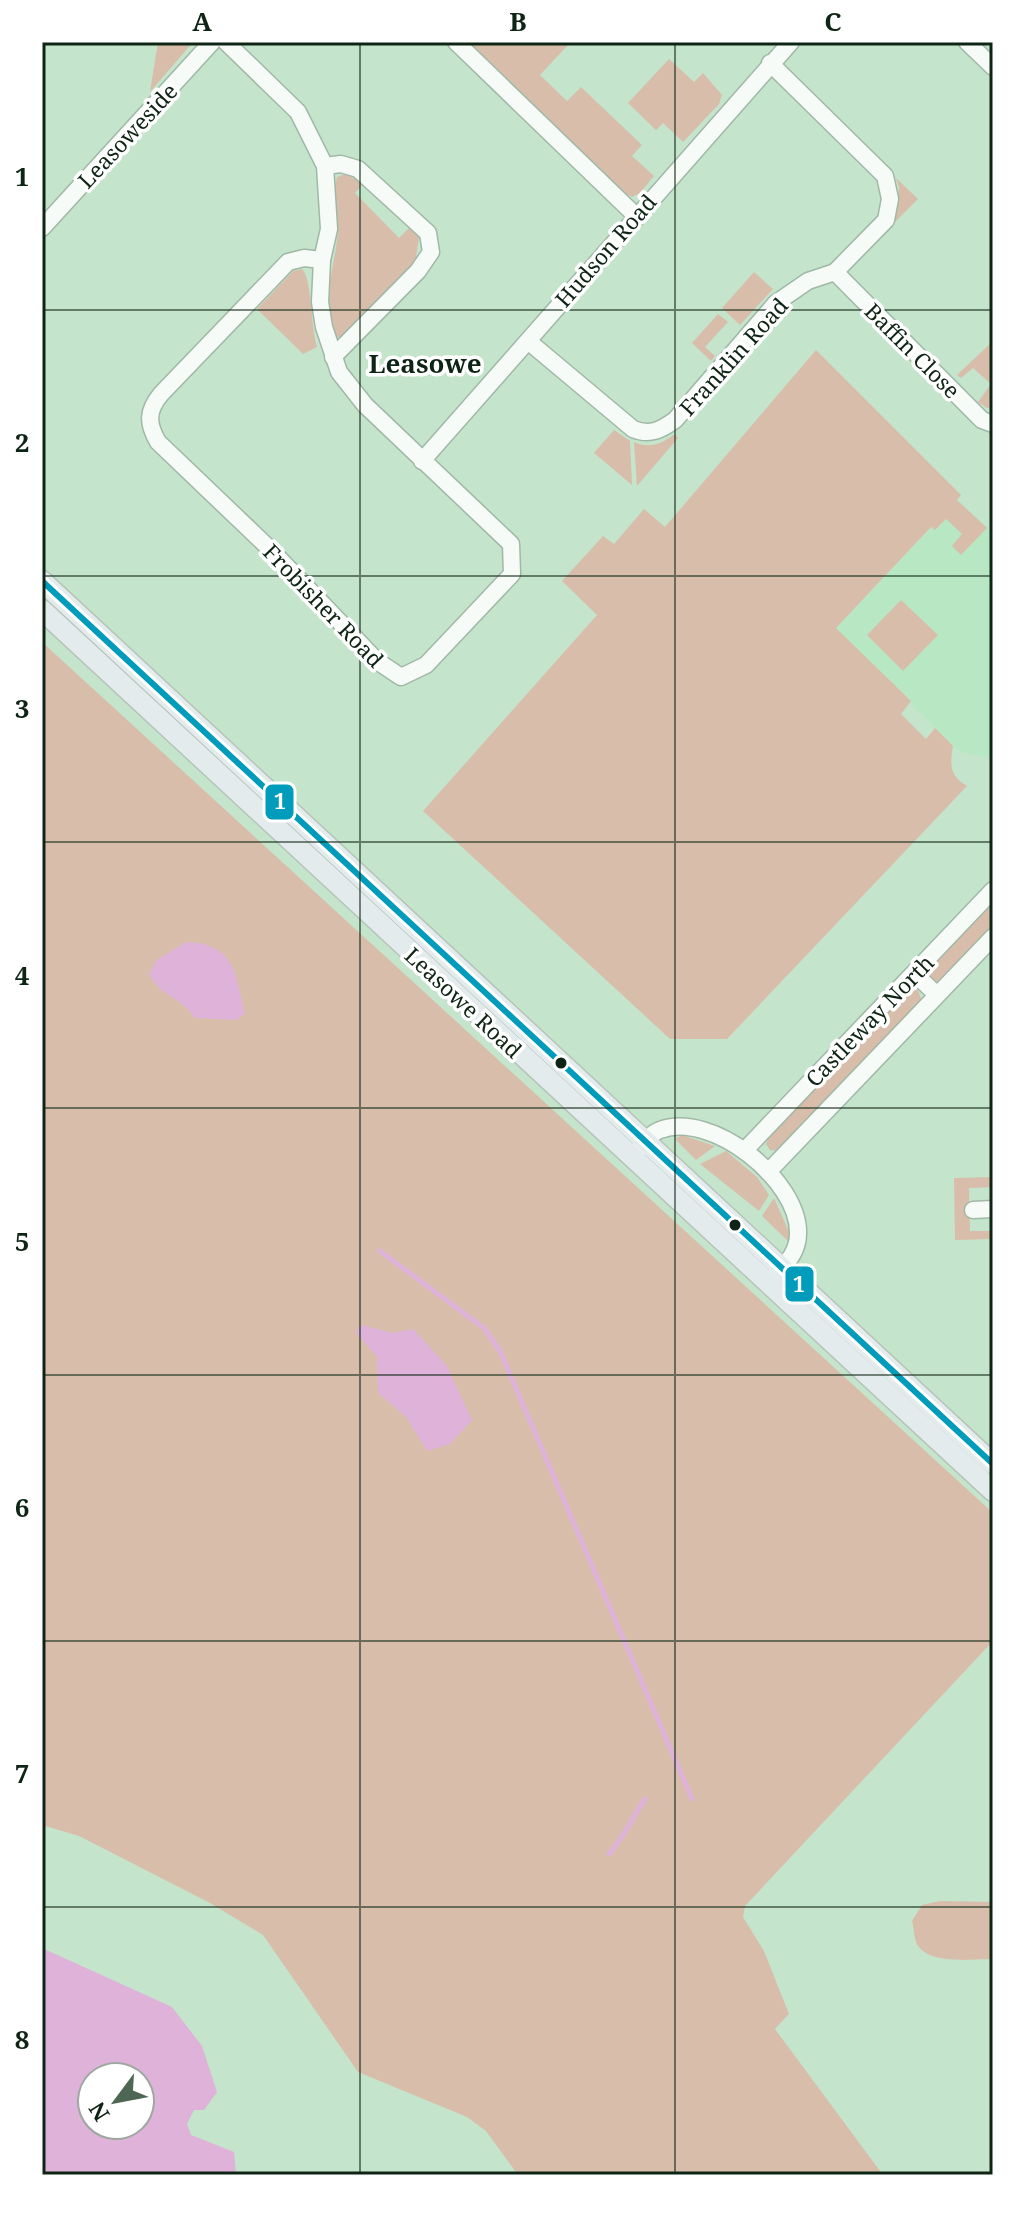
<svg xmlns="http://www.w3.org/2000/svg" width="1035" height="2217" font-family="'Noto Serif',serif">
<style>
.built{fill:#b7e8c3}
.green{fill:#d8beaa}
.water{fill:#deb2d9;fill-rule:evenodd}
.pier{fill:#c5e4cc}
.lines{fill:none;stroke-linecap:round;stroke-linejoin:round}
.stream{stroke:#deb2d9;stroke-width:5}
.minor-casing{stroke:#a0b8a6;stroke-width:19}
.major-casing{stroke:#b6c5b9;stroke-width:23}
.minor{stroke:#f6fbf7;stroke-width:16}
.major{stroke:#e4ebed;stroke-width:20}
.bus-1-casing{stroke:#fff;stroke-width:12}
.bus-1{stroke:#019cbb;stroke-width:6}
.grid{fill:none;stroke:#0e2414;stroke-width:2;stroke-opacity:0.55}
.bus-dot{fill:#0e2414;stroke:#fff;stroke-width:3}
.labels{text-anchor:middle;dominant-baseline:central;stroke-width:7;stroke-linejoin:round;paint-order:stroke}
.street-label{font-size:22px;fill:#0e2414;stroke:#fff}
.quarter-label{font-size:26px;font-weight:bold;fill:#0e2414;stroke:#fff}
.line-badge{stroke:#fff;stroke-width:3}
.badge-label{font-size:22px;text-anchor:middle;font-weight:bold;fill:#fff}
.neatline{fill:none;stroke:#0e2414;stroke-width:3}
.grid-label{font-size:26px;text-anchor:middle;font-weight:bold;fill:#0e2414}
</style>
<rect width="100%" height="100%" fill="#c5e4cc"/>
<!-- built -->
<path class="built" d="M957,500L993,533L992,758L961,752L953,746L836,628Z"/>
<!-- green -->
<g class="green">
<path d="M158,42H193L150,92Z"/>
<path d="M469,42H566L568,45L540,75L567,101L581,87L642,145L632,156L654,176L640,193L632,197L626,194Z"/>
<path d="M669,59L694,82L703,73L722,95L719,104L683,142L663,123L656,130L628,103Z"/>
<path d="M345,174L364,183L355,193L399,238L409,228L419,237L415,264L344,337H334C320,291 336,270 338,228C338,211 332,195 337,177Z"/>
<path d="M896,178L918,199L895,222L899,188Z"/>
<path d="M302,269C312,278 311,328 317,347L303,354L257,309L293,271Z"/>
<path d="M754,272L773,289L740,325L722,308Z"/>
<path d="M718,314L728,322L705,347L715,356L711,361L692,343Z"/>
<path d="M993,341V407L987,408L978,402L991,384L973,368L961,378L957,375Z"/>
<path d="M816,350L961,495L957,500L987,528L961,555L952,546L962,534L946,519L935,530L931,527L836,628L911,701L901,714L926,739L935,728L953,746C950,765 949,775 967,786L727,1039H670L423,811L597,615L562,581L603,536L614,544L644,509L665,527Z"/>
<path d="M614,430L630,441L632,485L594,453Z"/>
<path d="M675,434L678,438L637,486L634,442C650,449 661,444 675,434Z"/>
<path d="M901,600L938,635L903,671L867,635Z"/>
<path d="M42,642L993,1513V1641L745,1906L743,1917L764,1951L789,2014L775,2029L883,2175H518L486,2131L467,2117L358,2072L263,1935L210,1903L79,1836L42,1825Z"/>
<path d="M993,903V927L941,981L933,982L929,977L931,968Z"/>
<path d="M910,989L918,990L922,1001L778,1151L770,1150L766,1144L771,1132Z"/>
<path d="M682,1135L715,1146L696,1160L675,1139Z"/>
<path d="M726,1151L757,1177L769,1195L759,1211L700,1164Z"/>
<path d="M993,1177V1187L969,1188L970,1231H993V1239L955,1240L954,1178Z"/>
<path d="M774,1198L790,1234L788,1241L762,1216Z"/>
<path d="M940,1901L993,1902V1959C972,1959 932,1965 918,1946C914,1940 914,1928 912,1921L922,1905Z"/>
</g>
<!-- water -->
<g class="water">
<path d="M186,942C235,944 235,972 245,1014L236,1020L195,1018C178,994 164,1000 149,974L157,960Z"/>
<path d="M362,1325L393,1333L413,1329L447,1366L472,1420L450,1444L427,1451L406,1417L378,1393L377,1357L355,1332Z"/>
<path d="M42,1948L172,2007L202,2046L217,2092L199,2117L239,2150L252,2175H42ZM92,2077H140V2125H92Z"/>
</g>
<!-- pier -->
<path class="pier" d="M194,2110H209L204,2117L242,2147L256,2175H236L234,2152L191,2135L187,2124Z"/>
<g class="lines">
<!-- stream -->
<g class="stream">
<path d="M380,1251L484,1328L500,1351L692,1799"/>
<path d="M609,1854C625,1836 632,1818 645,1799"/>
</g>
<!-- minor casing -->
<g class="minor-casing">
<g id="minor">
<path d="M226,42L298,112L325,166L329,229L322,260L320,302L324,327L339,372L365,405L511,544L512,574L426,665L401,677L377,661L272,551L158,442C147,423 147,411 161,394L288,262L304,258L322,260"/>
<path d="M456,42L635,215"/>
<path d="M967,42L993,67"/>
<path d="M325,166L341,164L358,169L428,233L431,252L418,271L333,357"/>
<path d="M42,228L212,42"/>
<path d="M835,272L982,420L993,424"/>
<path d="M528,341L633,429C650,436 661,430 675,420L776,303L808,281L835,272L886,220L890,199L885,176L770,63"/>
<path d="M422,461L791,42"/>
<path d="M914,973L937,995"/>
<path d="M638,1150C644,1143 651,1133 660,1130C712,1110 800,1181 798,1234C798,1252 786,1264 775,1276"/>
<path d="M745,1150L993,890"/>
<path d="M768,1172L993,937"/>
<path d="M973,1210L993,1209"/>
</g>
</g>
<!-- major casing -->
<g class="major-casing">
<g id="major">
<path d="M42,581L993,1464"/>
<path d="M42,610L993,1491"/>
</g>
</g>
<!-- minor -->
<use href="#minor" class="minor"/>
<!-- major -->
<use href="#major" class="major"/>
<!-- bus-1 casing -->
<g class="bus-1-casing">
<path id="bus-1" d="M42,581L993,1464"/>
</g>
<!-- bus-1 -->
<use href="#bus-1" class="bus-1"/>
</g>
<!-- grid -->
<path class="grid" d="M360,42V2175M675,42V2175M42,310H993M42,576H993M42,842H993M42,1108H993M42,1375H993M42,1641H993M42,1907H993"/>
<!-- markers -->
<g class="bus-dot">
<circle cx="561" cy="1063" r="7"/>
<circle cx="735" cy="1225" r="7"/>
</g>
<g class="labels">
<!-- street labels -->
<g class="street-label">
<text transform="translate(127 135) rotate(-47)">Leasoweside</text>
<text transform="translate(605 250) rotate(-49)">Hudson Road</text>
<text transform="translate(913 350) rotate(45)">Baffin Close</text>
<text transform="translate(733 356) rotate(-48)">Franklin Road</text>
<text transform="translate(324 605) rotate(46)">Frobisher Road</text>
<text transform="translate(464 1002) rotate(43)">Leasowe Road</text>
<text transform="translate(869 1020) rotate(-46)">Castleway North</text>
</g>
<!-- quarter labels -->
<g class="quarter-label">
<text x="425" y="363">Leasowe</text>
</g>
</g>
<g class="line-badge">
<rect x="264" y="783" width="31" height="38" rx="8" fill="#019cbb"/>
<rect x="784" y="1265" width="31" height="38" rx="8" fill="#019cbb"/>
</g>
<g class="badge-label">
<text x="280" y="809">1</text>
<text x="799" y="1292">1</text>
</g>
<!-- border -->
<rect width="1035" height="2217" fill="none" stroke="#ffffff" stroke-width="88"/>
<!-- north arrow -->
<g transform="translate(116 2101) rotate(238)"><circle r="38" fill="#ffffff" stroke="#9fa7a1" stroke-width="2"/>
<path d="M0-6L14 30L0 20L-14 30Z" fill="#4e6754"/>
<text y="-12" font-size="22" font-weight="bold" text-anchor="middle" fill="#0e2414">N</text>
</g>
<rect x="44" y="44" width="947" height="2129" class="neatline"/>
<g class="grid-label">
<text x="202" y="31">A</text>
<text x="518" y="31">B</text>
<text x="833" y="31">C</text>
<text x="22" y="186">1</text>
<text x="22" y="452">2</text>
<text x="22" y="718">3</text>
<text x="22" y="985">4</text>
<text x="22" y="1251">5</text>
<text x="22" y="1517">6</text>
<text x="22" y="1783">7</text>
<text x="22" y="2049">8</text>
</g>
</svg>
